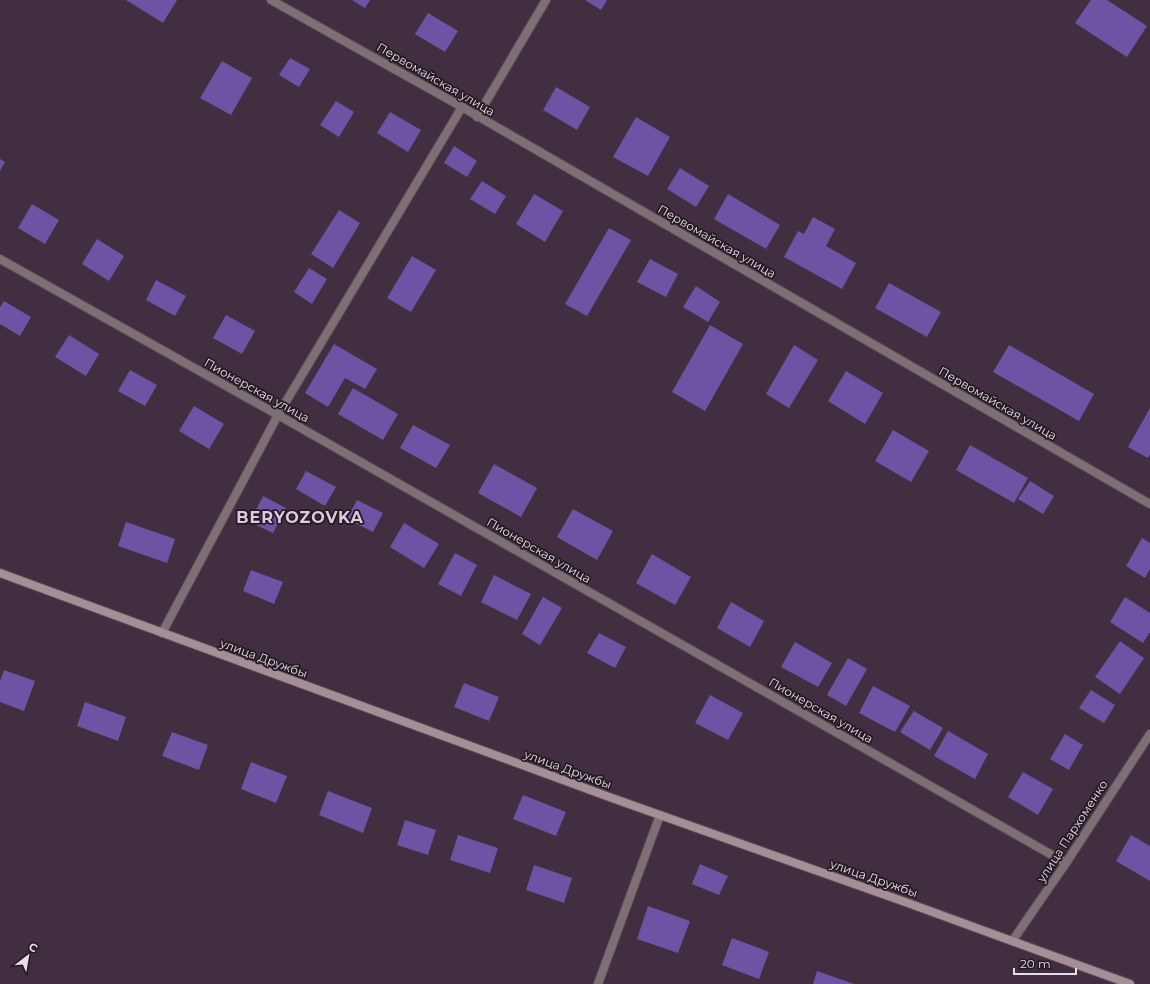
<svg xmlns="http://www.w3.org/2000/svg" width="1150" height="984" font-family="Montserrat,sans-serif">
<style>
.building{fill:#6d53a3}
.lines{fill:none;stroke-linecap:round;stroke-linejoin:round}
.lane-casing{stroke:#5c4a5c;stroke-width:10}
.street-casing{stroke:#5c4a5c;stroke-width:10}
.secondary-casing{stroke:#5c4a5c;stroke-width:10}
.lane{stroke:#7d6f74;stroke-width:8}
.street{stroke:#7d6f74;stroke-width:8}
.secondary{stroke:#a58f96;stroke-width:8}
.labels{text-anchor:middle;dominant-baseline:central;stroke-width:3.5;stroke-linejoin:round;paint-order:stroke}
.street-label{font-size:12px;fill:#e9dde8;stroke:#231a22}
.district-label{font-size:16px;font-weight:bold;letter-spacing:1px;fill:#e0c8df;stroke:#231a22}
</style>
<rect width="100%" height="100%" fill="#412e41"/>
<!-- building -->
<g class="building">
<path d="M126,0H177L163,23Z"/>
<path d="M352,0H370L365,8Z"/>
<path d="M585,0H607L601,10Z"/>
<path d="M1091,0H1107L1147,26L1127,57L1075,23Z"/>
<path d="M428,13L458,31L445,52L415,34Z"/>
<path d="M290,58L310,69L299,87L279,75Z"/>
<path d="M222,61L252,78L231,115L200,98Z"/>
<path d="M556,87L590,107L577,130L543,110Z"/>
<path d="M336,101L354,112L339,137L320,125Z"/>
<path d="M390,112L421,130L408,152L377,133Z"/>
<path d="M636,117L670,137L648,176L613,157Z"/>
<path d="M454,146L477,161L467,177L444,163Z"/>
<path d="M0,159L5,162L0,171Z"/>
<path d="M680,168L709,186L696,207L667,189Z"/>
<path d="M482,181L506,196L495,214L470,199Z"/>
<path d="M534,194L563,211L545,242L516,224Z"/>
<path d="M728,194L780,225L766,249L714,219Z"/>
<path d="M32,204L59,220L45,244L18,228Z"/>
<path d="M339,210L360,223L333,268L311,254Z"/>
<path d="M813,217L835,229L826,246L856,263L842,289L784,257L798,231L804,234Z"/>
<path d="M609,228L631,240L587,316L565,304Z"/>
<path d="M97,239L124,256L109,281L82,264Z"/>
<path d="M412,256L436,270L411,312L387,298Z"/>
<path d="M650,259L678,274L666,297L637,282Z"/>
<path d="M309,268L327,279L312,304L294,292Z"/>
<path d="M156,280L186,296L175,316L146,300Z"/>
<path d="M889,283L941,312L927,337L875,308Z"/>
<path d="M696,286L720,302L708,322L683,307Z"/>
<path d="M4,301L31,317L20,336L0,324V307Z"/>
<path d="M226,315L255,331L242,354L213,338Z"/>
<path d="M710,325L743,344L705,411L672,392Z"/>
<path d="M69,335L99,354L86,376L55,357Z"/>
<path d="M334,344L377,369L365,389L345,378L328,407L305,393Z"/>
<path d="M794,345L818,360L789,408L766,394Z"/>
<path d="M1009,345L1094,394L1079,421L993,372Z"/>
<path d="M130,370L157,385L145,406L118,391Z"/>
<path d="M846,371L883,393L865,424L828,401Z"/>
<path d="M353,388L398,414L383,440L338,414Z"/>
<path d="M194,406L224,424L209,449L179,431Z"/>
<path d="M1150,408V454L1148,458L1128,447Z"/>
<path d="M413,425L450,445L436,468L400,448Z"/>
<path d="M893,430L929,451L911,482L875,461Z"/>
<path d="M970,445L1028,478L1014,503L956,470Z"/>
<path d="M494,464L537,488L521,517L478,493Z"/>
<path d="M306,471L336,487L325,506L296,489Z"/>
<path d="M1030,481L1054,496L1043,514L1018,499Z"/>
<path d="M263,496L286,508L273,533L250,522Z"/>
<path d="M357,500L383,513L373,532L347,519Z"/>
<path d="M573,509L613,531L597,560L557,537Z"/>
<path d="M126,522L175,539L167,563L118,546Z"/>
<path d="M404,523L439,544L424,568L390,547Z"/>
<path d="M1142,538L1150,543V569L1145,578L1126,566Z"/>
<path d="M455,553L477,565L461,596L438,584Z"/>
<path d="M652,554L691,577L675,605L636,583Z"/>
<path d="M251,570L283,582L274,604L243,591Z"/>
<path d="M494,575L531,594L517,620L481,602Z"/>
<path d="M543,597L562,608L540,645L522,634Z"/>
<path d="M1125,597L1150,613V632L1143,643L1110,622Z"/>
<path d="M731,602L764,621L750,647L717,628Z"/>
<path d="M599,633L626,647L615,668L587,653Z"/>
<path d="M1120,641L1144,658L1120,694L1095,677Z"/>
<path d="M795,642L832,663L818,687L781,667Z"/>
<path d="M848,658L867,669L846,706L827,695Z"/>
<path d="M4,670L35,681L24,711L0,702V681Z"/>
<path d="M464,683L499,697L489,721L454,707Z"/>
<path d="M873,686L910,706L895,732L859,713Z"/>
<path d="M1091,690L1115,705L1104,723L1079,708Z"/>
<path d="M710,695L743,713L728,740L695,723Z"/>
<path d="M85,702L126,717L118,741L77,726Z"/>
<path d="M914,711L943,728L930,750L900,732Z"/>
<path d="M948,731L988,754L975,779L934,756Z"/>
<path d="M172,732L208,745L199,770L162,756Z"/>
<path d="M1065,734L1083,745L1069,770L1050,759Z"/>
<path d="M251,762L287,776L276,803L241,789Z"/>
<path d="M1023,772L1053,789L1038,815L1008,797Z"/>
<path d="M328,791L372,808L363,833L319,815Z"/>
<path d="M523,795L566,812L556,836L513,819Z"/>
<path d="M405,820L436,830L428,855L397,845Z"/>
<path d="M458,835L498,848L490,873L450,860Z"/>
<path d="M1131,835L1150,846V881L1116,861Z"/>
<path d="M700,864L728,876L719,895L692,884Z"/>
<path d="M534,865L572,878L564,903L526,890Z"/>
<path d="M648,906L690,921L678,953L637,939Z"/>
<path d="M732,938L769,952L759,979L722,965Z"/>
<path d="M817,971L854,984H813Z"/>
</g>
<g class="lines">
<!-- lane casing -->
<g class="lane-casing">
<path id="lane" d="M598,984L660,815"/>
</g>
<!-- street casing -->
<g class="street-casing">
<g id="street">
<path d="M271,0L462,107L1150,504"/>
<path d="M477,117L546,0"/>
<path d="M0,259L278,415L1066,863"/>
<path d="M162,633L278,415L462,107"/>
<path d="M1013,940L1066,863L1150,734"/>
</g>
</g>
<!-- secondary casing -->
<g class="secondary-casing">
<path id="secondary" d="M0,573L612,798L908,903L1130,984"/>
</g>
<!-- lane -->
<use href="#lane" class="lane"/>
<!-- street -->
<use href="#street" class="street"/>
<!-- secondary -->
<use href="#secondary" class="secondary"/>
</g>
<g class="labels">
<!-- street labels -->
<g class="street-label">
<text transform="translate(436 79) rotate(30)">Первомайская улица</text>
<text transform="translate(717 241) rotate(30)">Первомайская улица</text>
<text transform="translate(257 390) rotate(29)">Пионерская улица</text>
<text transform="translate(998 403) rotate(30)">Первомайская улица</text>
<text transform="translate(539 550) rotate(30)">Пионерская улица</text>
<text transform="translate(264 658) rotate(20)">улица Дружбы</text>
<text transform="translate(821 710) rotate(30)">Пионерская улица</text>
<text transform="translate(568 769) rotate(20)">улица Дружбы</text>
<text transform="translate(1072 831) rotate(-57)">улица Пархоменко</text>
<text transform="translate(874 878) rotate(19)">улица Дружбы</text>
</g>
<!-- district labels -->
<g class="district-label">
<text x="300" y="517">BERYOZOVKA</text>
</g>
</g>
<!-- north arrow -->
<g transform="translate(28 956) rotate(31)" stroke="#231a22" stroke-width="3" paint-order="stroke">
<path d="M0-3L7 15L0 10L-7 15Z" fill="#e9dde8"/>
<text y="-6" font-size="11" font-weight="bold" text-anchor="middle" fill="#e9dde8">С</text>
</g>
<!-- scale -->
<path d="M1014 968v6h62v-6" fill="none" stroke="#e9dde8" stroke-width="2"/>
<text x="1020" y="968" font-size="12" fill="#e9dde8" stroke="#231a22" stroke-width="3" paint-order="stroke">20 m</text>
</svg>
